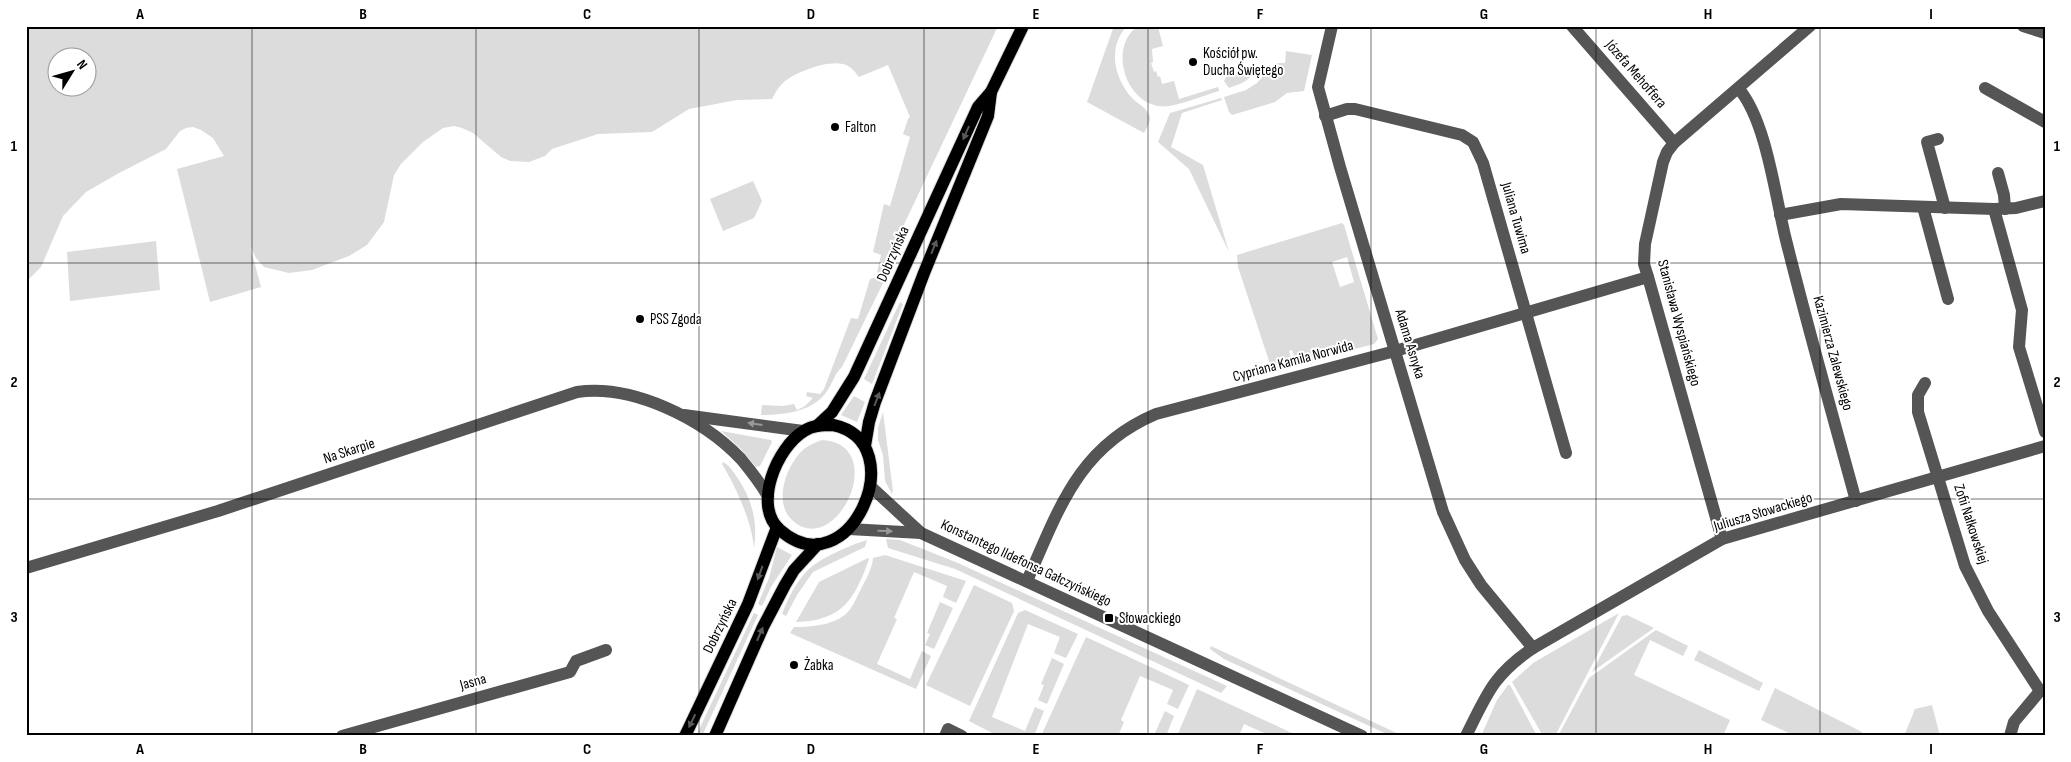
<svg xmlns="http://www.w3.org/2000/svg" width="2071" height="762" font-family="'Sofia Sans Condensed',sans-serif">
<style>
.green{fill:#dcdcdc;fill-rule:evenodd}
.lines{fill:none;stroke-linecap:round;stroke-linejoin:round}
.major-casing{stroke:#dbdbdb;stroke-width:14}
.minor{stroke:#555;stroke-width:12}
.major{stroke:#000;stroke-width:12}
.oneway{fill:#595959}
.oneway2{fill:#999}
.grid{fill:none;stroke:#000;stroke-width:1;stroke-opacity:0.55}
.poi-dot{fill:#000;stroke:#fff;stroke-width:2}
.labels{text-anchor:middle;dominant-baseline:central;stroke-width:4;stroke-linejoin:round;paint-order:stroke}
.poi-label{font-size:15px;fill:#000;stroke:#fff;text-anchor:start}
.street-label{font-size:15px;fill:#000;stroke:#fff}
.neatline{fill:none;stroke:#000;stroke-width:2}
.grid-label{font-size:16px;text-anchor:middle;font-weight:bold;fill:#000}
</style>
<rect width="100%" height="100%" fill="#fff"/>
<!-- green -->
<g class="green">
<path d="M26,26H998L891,252L883,283L842,367C834,374 833,383 827,391C813,412 784,415 761,415L762,405L783,406L794,404L797,410L805,406L813,398L806,396L807,392L820,394L824,389L851,318L858,319L870,279L876,277L881,255L873,252L884,204L890,206L910,137L903,134L908,119L910,117L888,65L859,77C856,73 852,68 848,66C834,57 794,72 783,83C778,87 775,94 772,99L737,100L689,109L652,132L598,134L552,149L545,156L529,162L510,161L501,157L473,133L462,128L454,126L443,128L423,142L401,164L394,175L384,222L367,245L349,256L312,270L289,273L264,267L256,258L250,246L261,287L210,302L177,169L224,156L213,138L201,130L193,127L186,128L180,131L166,149L119,173L86,192L63,216L41,267L26,282ZM58,58H88V88H58Z"/>
<path d="M1114,26H1127C1107,47 1114,78 1132,98C1138,104 1149,109 1150,118C1150,124 1146,129 1144,133L1087,102Z"/>
<path d="M1138,26H1161L1158,27L1163,46L1152,49L1153,62L1151,63L1154,72L1156,71L1158,77L1160,76L1162,84L1174,81L1179,99L1218,87L1219,91C1204,95 1173,109 1158,106C1124,100 1109,46 1138,26Z"/>
<path d="M1286,51L1312,55L1304,91L1287,93L1275,102L1232,115L1229,112L1224,97L1246,90L1257,83L1275,63H1285Z"/>
<path d="M1251,69L1254,70C1250,82 1239,84 1229,88L1224,81L1226,77Z"/>
<path d="M1221,98L1222,100L1182,113L1171,147L1203,165L1229,252L1189,169L1158,142L1170,113Z"/>
<path d="M753,181L762,201L754,218L723,231L710,199Z"/>
<path d="M1342,223L1344,225L1378,339L1374,344L1297,364L1292,350L1289,351L1293,365L1272,370L1238,267L1237,255ZM1347,257L1354,282L1340,287L1332,262Z"/>
<path d="M156,241L160,290L70,301L67,252Z"/>
<path d="M900,302L903,304L872,384L864,379Z"/>
<path d="M854,396L865,402L857,422L841,415Z"/>
<path d="M883,412L893,491L892,494L885,481L883,455L878,440V428Z"/>
<path d="M721,431L771,440L772,442L760,466L756,467L741,449Z"/>
<path d="M822,440C891,444 836,561 792,520C774,503 785,470 799,454C805,447 813,443 822,440Z"/>
<path d="M723,462C729,465 733,471 737,477C752,499 758,522 754,548C752,522 736,487 722,464Z"/>
<path d="M886,539L900,540L958,563L1227,686L1221,693L955,569L888,548Z"/>
<path d="M867,540L865,547L813,572L797,595L786,616L782,614C788,598 796,582 808,570C818,559 853,544 867,540Z"/>
<path d="M777,547L792,555L771,587L762,606L758,604L769,578Z"/>
<path d="M885,555L966,581L956,603L943,597L947,586L914,572L894,618L897,619L877,664L910,679L922,651L931,656L916,689L790,633L794,627C812,627 840,625 851,608C855,602 858,594 862,587C867,577 872,569 873,558Z"/>
<path d="M868,558L869,559C855,599 842,621 796,622L819,582Z"/>
<path d="M974,585L1012,603L1014,611L970,706L926,685Z"/>
<path d="M940,602L953,608L934,649L925,645L930,634L927,633Z"/>
<path d="M1025,610L1078,634L1066,658L1054,653L1060,637L1028,624L992,717L1025,731L1035,707L1044,711L1034,736H998L969,721L1018,613Z"/>
<path d="M754,613L758,615L702,736H696Z"/>
<path d="M1619,613L1555,736H1543L1512,682L1533,663Z"/>
<path d="M1627,615L1654,628L1592,672L1622,616Z"/>
<path d="M1656,630L1688,646L1683,656L1650,640L1634,675L1730,720L1723,736H1558L1589,678Z"/>
<path d="M1086,637L1189,685L1178,709L1167,704L1173,690L1140,676L1121,720L1124,722L1118,736H1041Z"/>
<path d="M1211,646L1403,736H1391L1224,659L1210,649Z"/>
<path d="M1699,650L1763,683L1759,691L1694,660Z"/>
<path d="M1052,658L1064,664L1047,704L1038,700L1044,685L1041,684Z"/>
<path d="M1508,685H1510L1537,736H1481L1497,700Z"/>
<path d="M1775,688L1862,732L1861,736H1795L1761,720Z"/>
<path d="M1197,689L1294,734L1293,736H1271L1244,724L1239,736H1177Z"/>
<path d="M1932,705L1940,736H1904L1915,709Z"/>
<path d="M1165,711L1174,716L1166,736L1154,735Z"/>
</g>
<g class="lines">
<!-- major casing -->
<g class="major-casing">
<g id="major">
<path d="M833,425C915,442 849,591 780,530C752,506 777,447 804,431C813,425 823,425 833,425Z"/>
<path d="M817,426L832,412L854,377L978,107L991,92L1023,26"/>
<path d="M865,446L869,422L875,402L924,273L988,116L991,92"/>
<path d="M685,736L748,604L777,527"/>
<path d="M715,736L763,627L785,585L794,570L818,544"/>
</g>
</g>
<!-- minor -->
<g class="minor">
<path d="M1332,26L1318,87L1340,167L1443,512L1465,560L1481,585L1533,648"/>
<path d="M1572,26L1674,143"/>
<path d="M2023,26L2045,33"/>
<path d="M1985,88L2045,122"/>
<path d="M1739,89C1766,121 1775,194 1785,236C1807,325 1832,413 1856,501"/>
<path d="M1325,116L1347,109H1355L1462,135L1473,142L1483,163L1566,453"/>
<path d="M1938,139L1927,142L1945,208"/>
<path d="M1998,173L2004,195L2005,209"/>
<path d="M1923,207L1948,299"/>
<path d="M1994,209L2022,310L2019,347L2045,432"/>
<path d="M1780,215L1841,204L1994,209L2016,208L2045,201"/>
<path d="M1925,383L1918,395V412L1965,566L1988,611L2040,691L2045,690"/>
<path d="M684,415L803,431"/>
<path d="M870,486L921,533L1362,736"/>
<path d="M849,529L921,533"/>
<path d="M1722,539L1648,277L1644,264L1645,244L1663,162L1667,152L1674,143L1810,26"/>
<path d="M26,568L218,511L577,392C633,384 703,419 741,459C751,471 760,483 768,496"/>
<path d="M1027,581C1059,509 1078,447 1156,414L1395,351L1648,277"/>
<path d="M342,736L570,672L576,661L606,650"/>
<path d="M945,736L948,729L962,736"/>
<path d="M1466,736C1487,694 1493,675 1533,648L1722,539L2045,446"/>
<path d="M2010,736L2014,722L2040,691"/>
</g>
<!-- major -->
<use href="#major" class="major"/>
</g>
<!-- one-way arrows -->
<defs><path id="oneway-solid" d="M-6-.8H1V-3.2L6.5 0L1 3.2V.8H-6Z" transform="scale(1.25)"/></defs>
<g class="oneway">
<use href="#oneway-solid" transform="translate(966 133) rotate(114)"/>
<use href="#oneway-solid" transform="translate(934 247) rotate(-68)"/>
<use href="#oneway-solid" transform="translate(877 399) rotate(-69)"/>
<use href="#oneway-solid" transform="translate(760 573) rotate(110)"/>
<use href="#oneway-solid" transform="translate(760 634) rotate(-66)"/>
<use href="#oneway-solid" transform="translate(692 721) rotate(116)"/>
</g>
<g class="oneway2">
<use href="#oneway-solid" transform="translate(755 424) rotate(-172)"/>
<use href="#oneway-solid" transform="translate(885 531) rotate(1)"/>
</g>
<!-- grid -->
<path class="grid" d="M252,26V736M476,26V736M699,26V736M924,26V736M1148,26V736M1371,26V736M1596,26V736M1820,26V736M26,263H2045M26,499H2045"/>
<!-- markers -->
<g class="poi-dot">
<circle cx="1193" cy="62" r="5"/>
<circle cx="835" cy="127" r="5"/>
<circle cx="640" cy="319" r="5"/>
<rect x="1104" y="613" width="10" height="10" rx="2.5"/>
<circle cx="794" cy="665" r="5"/>
</g>
<g class="labels">
<!-- poi labels -->
<g class="poi-label">
<text x="1203" y="53">Kościół pw.<tspan x="1203" dy="17">Ducha Świętego</tspan></text>
<text x="845" y="127">Falton</text>
<text x="650" y="319">PSS Zgoda</text>
<text x="1119" y="618">Słowackiego</text>
<text x="804" y="665">Żabka</text>
</g>
<!-- street labels -->
<g class="street-label">
<text transform="translate(1636 74) rotate(49)">Józefa Mehoffera</text>
<text transform="translate(1516 218) rotate(74)">Juliana Tuwima</text>
<text transform="translate(893 254) rotate(-66)">Dobrzyńska</text>
<text transform="translate(1679 323) rotate(75)">Stanisława Wyspiańskiego</text>
<text transform="translate(1410 344) rotate(73)">Adama Asnyka</text>
<text transform="translate(1833 353) rotate(75)">Kazimierza Zalewskiego</text>
<text transform="translate(1293 361) rotate(-15)">Cypriana Kamila Norwida</text>
<text transform="translate(349 451) rotate(-18)">Na Skarpie</text>
<text transform="translate(1763 512) rotate(-17)">Juliusza Słowackiego</text>
<text transform="translate(1971 524) rotate(72)">Zofii Nałkowskiej</text>
<text transform="translate(1026 563) rotate(25)">Konstantego Ildefonsa Gałczyńskiego</text>
<text transform="translate(720 626) rotate(-64)">Dobrzyńska</text>
<text transform="translate(473 682) rotate(-16)">Jasna</text>
</g>
</g>
<!-- border -->
<rect width="2071" height="762" fill="none" stroke="#ffffff" stroke-width="55"/>
<!-- north arrow -->
<g transform="translate(72 72) rotate(53)"><circle r="24" fill="#ffffff" stroke="#999999"/>
<path d="M0-4L9 19L0 12L-9 19Z" fill="#000000"/>
<text y="-8" font-size="14" font-weight="bold" text-anchor="middle" fill="#000000">N</text>
</g>
<rect x="28" y="28" width="2016" height="706" class="neatline"/>
<g class="grid-label">
<text x="140" y="19">A</text>
<text x="363" y="19">B</text>
<text x="587" y="19">C</text>
<text x="811" y="19">D</text>
<text x="1036" y="19">E</text>
<text x="1260" y="19">F</text>
<text x="1484" y="19">G</text>
<text x="1708" y="19">H</text>
<text x="1931" y="19">I</text>
<text x="14" y="151">1</text>
<text x="2057" y="151">1</text>
<text x="14" y="387">2</text>
<text x="2057" y="387">2</text>
<text x="14" y="622">3</text>
<text x="2057" y="622">3</text>
<text x="140" y="754">A</text>
<text x="363" y="754">B</text>
<text x="587" y="754">C</text>
<text x="811" y="754">D</text>
<text x="1036" y="754">E</text>
<text x="1260" y="754">F</text>
<text x="1484" y="754">G</text>
<text x="1708" y="754">H</text>
<text x="1931" y="754">I</text>
</g>
</svg>
